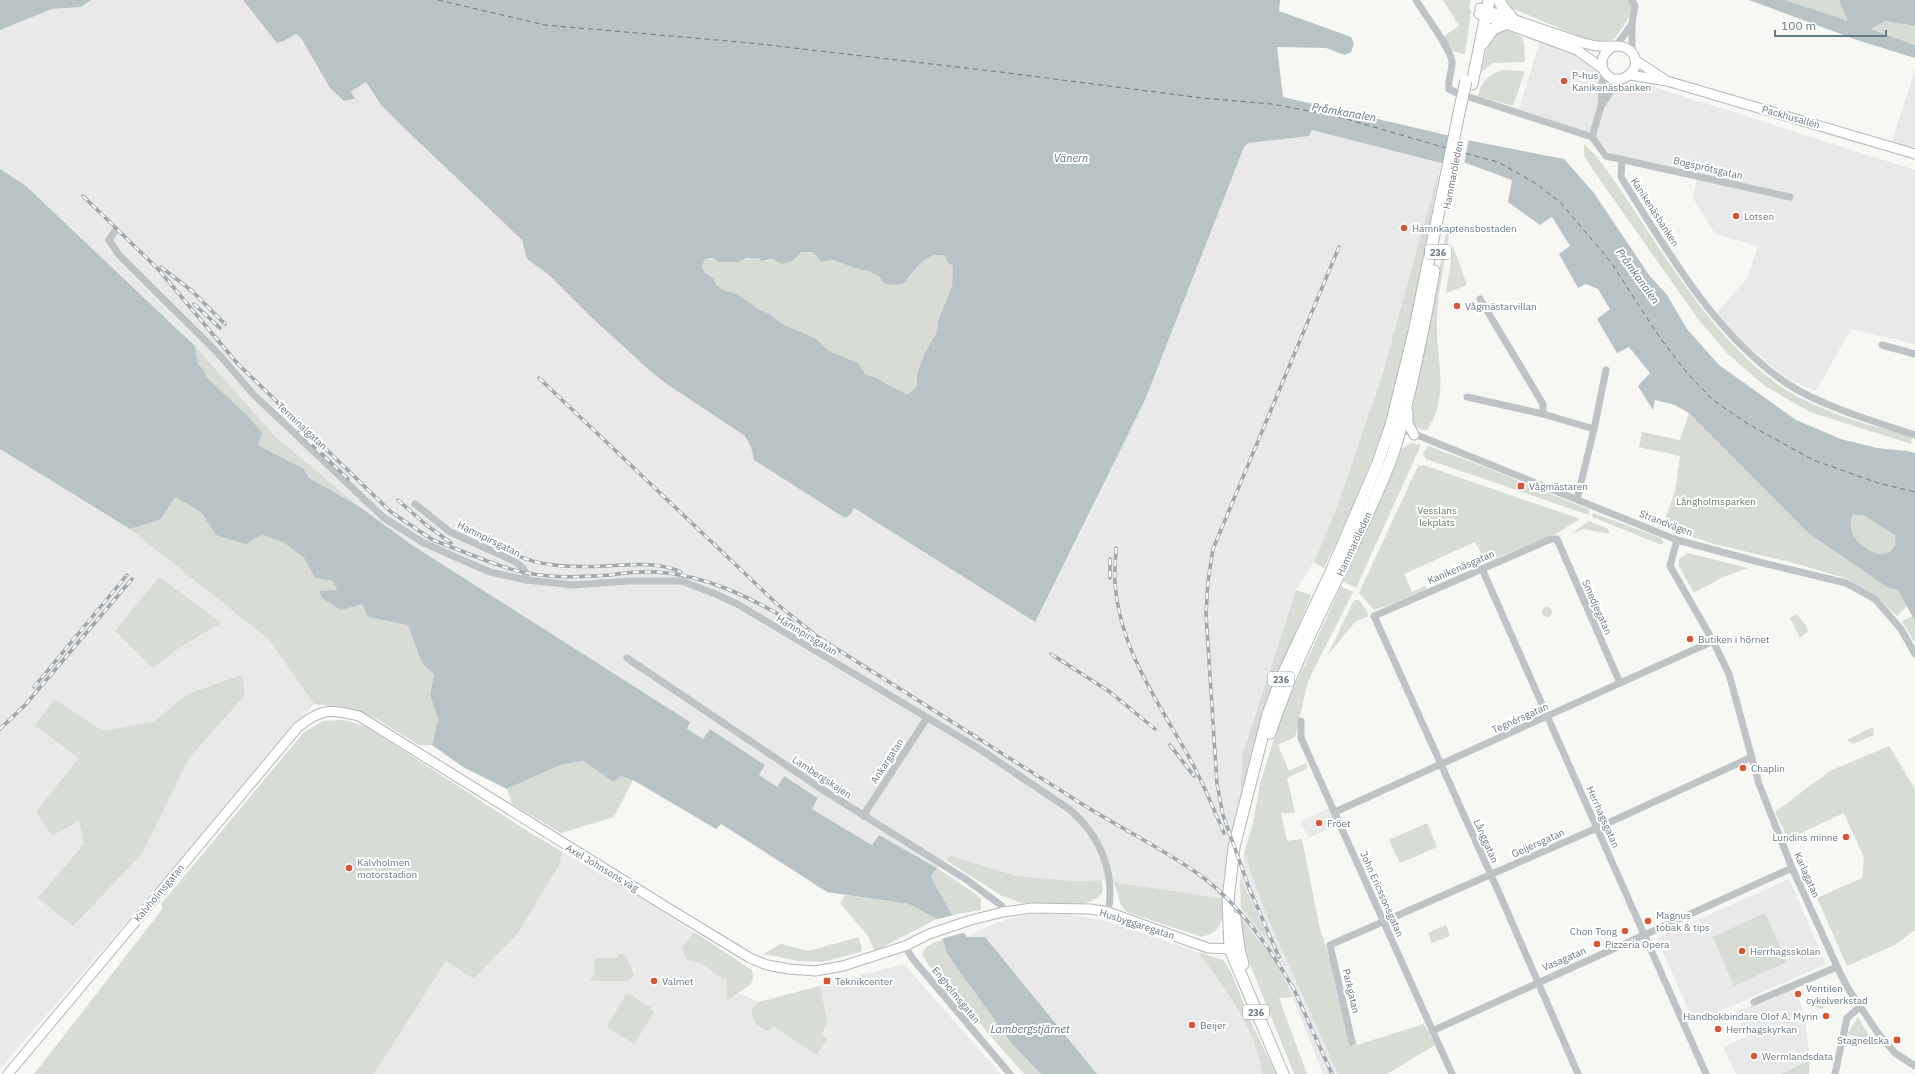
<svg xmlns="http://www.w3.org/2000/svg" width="1915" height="1074" font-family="'IBM Plex Sans',sans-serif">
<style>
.built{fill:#e8e9e8}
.green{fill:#d7dcd4}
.water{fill:#b8c3c6;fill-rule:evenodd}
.pier{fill:#f7f7f4}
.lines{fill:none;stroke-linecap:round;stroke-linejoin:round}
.ferry{stroke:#64787f;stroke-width:1;stroke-dasharray:5 4;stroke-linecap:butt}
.secondary-casing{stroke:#b1b7bb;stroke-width:11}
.primary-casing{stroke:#b2b7ba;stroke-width:13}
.street{stroke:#bec3c6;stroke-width:7}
.secondary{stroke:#fff;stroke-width:9}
.primary{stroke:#fff;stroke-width:11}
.rail-casing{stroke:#a0a7ac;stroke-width:3.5}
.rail{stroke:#fff;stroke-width:2;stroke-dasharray:6;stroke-linecap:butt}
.primary-bridge-casing{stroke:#b2b7ba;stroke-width:13;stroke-linecap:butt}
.primary-bridge{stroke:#fff;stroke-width:11}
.poi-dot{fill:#d65735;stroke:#fff;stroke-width:1.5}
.labels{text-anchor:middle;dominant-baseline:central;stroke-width:4;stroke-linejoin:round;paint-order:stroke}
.shield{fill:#fff;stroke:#95a0a8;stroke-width:1}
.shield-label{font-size:9px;font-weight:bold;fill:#687883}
.poi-label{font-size:10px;fill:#687883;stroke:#fff;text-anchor:start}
.street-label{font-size:10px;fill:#687883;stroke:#fff}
.park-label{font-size:10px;fill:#6b7b67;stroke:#fff}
.water-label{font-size:11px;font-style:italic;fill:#64787f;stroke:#fff}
</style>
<rect width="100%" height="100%" fill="#f7f7f4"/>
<!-- built -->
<g class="built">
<path d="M91,0H243L277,43L284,41L296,34L301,38L330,88L344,101L354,100L355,99L351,91L366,82L381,105L405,129L522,240L527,259L548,274L591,317L648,369L665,383L745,436L751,447L754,460L845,518L854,508L1034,622L1145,400L1244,147L1248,143L1309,136L1312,130L1441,163L1382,376L1337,507L1314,562L1296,590L1243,753L1239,814L1225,899L1102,880L1074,881L1017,876L951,856L937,868L879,836L873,845L812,809L818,797L784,776L777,787L758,775L765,765L710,729L703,739L687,729L690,722L412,545L357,505L275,436L183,334L26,186L0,169V30L52,9L81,7Z"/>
<path d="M1540,41L1584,58L1613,84L1638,83L1654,87L1915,170V344L1851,329L1816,391L1789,380L1736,337L1716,314L1747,278L1758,246L1715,234L1693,198L1697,178L1615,162L1605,146L1588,133L1519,109Z"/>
<path d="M1915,70V151L1891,144Z"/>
<path d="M0,449L130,529L269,640L314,704L0,1069Z"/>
<path d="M1329,808L1337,825L1308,838L1301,821Z"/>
<path d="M529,832L637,895L750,970L738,993L759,1002L904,964L1001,1074H374Z"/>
<path d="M1244,854L1268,919L1338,1074H1323L1293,997L1276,962L1241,918V907L1271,944L1240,877Z"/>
<path d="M1789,879L1826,964L1694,1023L1657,938Z"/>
<path d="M1043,913L1068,914L1106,921L1198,952L1227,989L1239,1008L1259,1055L1263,1074H1097L985,937H967L992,924L1020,916Z"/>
<path d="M1794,989L1804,1012L1810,1060L1781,1074H1736L1723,1047L1746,1037L1735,1012Z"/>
</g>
<!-- green -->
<g class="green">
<path d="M1443,0H1471L1470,1L1469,8L1471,11L1465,54C1453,53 1447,48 1441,38L1459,26Z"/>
<path d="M1502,0H1636L1627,21L1614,39L1599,42L1583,38L1509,7Z"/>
<path d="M1785,0H1839L1849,22Z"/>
<path d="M1885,21L1915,26V45L1871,29Z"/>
<path d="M1509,30L1522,37L1524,43L1525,62L1493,63L1482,72C1482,63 1490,34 1499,31C1502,30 1506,30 1509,30Z"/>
<path d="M1503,70L1525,71L1513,106L1478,96C1482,81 1488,74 1503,70Z"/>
<path d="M1584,144L1596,156L1612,177C1662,250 1719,354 1798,397C1835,416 1873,427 1912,436L1911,444L1810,412L1765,386L1728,354L1698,319L1591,167L1584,155Z"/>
<path d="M1441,163C1424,249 1413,339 1385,423C1368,473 1346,521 1324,568L1314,562L1337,507L1382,376Z"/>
<path d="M1447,229L1449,234C1445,261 1438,289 1437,317C1435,355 1451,396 1427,430C1417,430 1414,427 1411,418Z"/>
<path d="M1453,246L1467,285L1446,293Z"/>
<path d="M802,252H813L821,262L833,260L861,270L869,271L880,277L909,278C917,265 929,251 946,256L948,263L953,266L952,286L938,321L937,332L917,375V386L910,393L907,394L888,385L877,378L865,374L858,363L829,351L816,339L779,322L770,314L760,310L735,293L726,291L717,286L713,278L705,273L702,265L705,259C712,258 717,262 724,262C729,262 735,263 740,261C750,258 756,256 767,261L773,259L792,261Z"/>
<path d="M195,346L275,436L357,505L309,478L304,469L258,445L247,415L207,378L204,370L198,364Z"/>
<path d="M1689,413L1807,532L1888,588L1898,590L1907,606L1897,616L1877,597L1845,578L1790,562L1714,544L1662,527L1675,492L1680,456L1639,447L1642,432L1680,440Z"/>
<path d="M1411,443L1421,445L1356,588L1341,580L1400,450Z"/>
<path d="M1428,446L1485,467L1590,510L1589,515L1426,459L1423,454Z"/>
<path d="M1423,465L1580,519L1556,534L1486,562L1475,542L1404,574L1412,592L1426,586V589L1392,604L1374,610L1359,593L1418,466Z"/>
<path d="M175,497L201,512L216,535H261L283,542L304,558L315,578L333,581L337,590L320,591L322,598L362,604L368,617L408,624L422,662L434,674L430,695L438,719L432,745H419L375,718L348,708L314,704L269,640L130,529L160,520Z"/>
<path d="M1593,513L1661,538L1663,542L1662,545L1592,517Z"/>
<path d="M1853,515H1863L1895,535C1899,575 1838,543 1853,515Z"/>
<path d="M1589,521L1608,529L1609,534L1584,529L1571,534Z"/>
<path d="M1688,553L1748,568L1721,578L1694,593L1679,566V559Z"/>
<path d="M159,577L221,623L180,647L153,668L115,631Z"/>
<path d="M1341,586L1353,592L1308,681L1295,737L1278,745L1289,771L1306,763L1308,768L1287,778L1295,813H1281L1287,841L1302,839L1320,929L1357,1045L1424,1024L1435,1045L1387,1074H1338L1268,919L1244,854L1253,823L1260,784L1281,717Z"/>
<path d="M1296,590L1311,595L1268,701L1239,814L1243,753Z"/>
<path d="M1354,600H1359L1367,611L1368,616L1355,622L1327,656Z"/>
<circle cx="1547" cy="612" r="5"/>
<path d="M1797,614L1806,626L1808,631L1800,638L1790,618Z"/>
<path d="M1913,616L1915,621V643L1902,621Z"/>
<path d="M242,675L245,695L189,758L141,855L73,926L38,898L84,844L79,820L52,836L36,812L79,758L35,726L54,699L103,731L153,722L188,694Z"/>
<path d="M343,720L365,726L529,832L562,852L559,865L517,934L474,979L446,961L374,1074H34L160,912L162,909V903L304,732L323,721Z"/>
<path d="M1873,727L1874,735L1853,744L1847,740Z"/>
<path d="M1889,746L1915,789V930L1895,945L1847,966L1817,898L1862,878L1864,858L1844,813L1788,839L1775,812L1830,771Z"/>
<path d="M583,761L614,782L621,776L633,780L614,817L561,833L512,804L507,789L560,765Z"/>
<path d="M1427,823L1437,847L1400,863L1389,840Z"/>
<path d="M951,856L1017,876L1074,881L1102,880L1103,891L1098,898L1086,903H1022L1002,896L946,860Z"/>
<path d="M937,868L977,895L981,899V910L952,915L931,877Z"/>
<path d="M1240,877L1272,946L1241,907Z"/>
<path d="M1114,882L1225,899C1222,919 1224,931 1202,937L1127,912L1121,905Z"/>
<path d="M845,895L909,904L937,919L879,949L874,950L868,936L840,903Z"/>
<path d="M1765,913L1787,962L1734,986L1713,937Z"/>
<path d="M1241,918L1276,962L1293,997L1279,998L1307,1074H1294L1249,962L1242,937Z"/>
<path d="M1446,925L1450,936L1432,943L1428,933Z"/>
<path d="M694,932L752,970L753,977L751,984L728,1000L726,998L727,980L715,974L702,963L687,960L682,948Z"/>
<path d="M858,937L862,948L861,952L822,962L799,961L763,954L781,944L809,951Z"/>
<path d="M943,940L947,954L1012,1044L1041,1074H1024L928,964L922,954C927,944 932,943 943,940Z"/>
<path d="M1198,952L1223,960L1230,970L1253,1026L1276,1074H1263C1252,1023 1229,993 1198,952Z"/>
<path d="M618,954H625L634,974L629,981H591L590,977H594L595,958H618Z"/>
<path d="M820,986L827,1022L822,1035L827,1040L816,1055L773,1026L769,1032L756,1024L751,1010L759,1002Z"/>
<path d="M626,994H630L651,1008L654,1013L634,1044L607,1027Z"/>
<path d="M1822,998L1825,1004L1823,1009L1807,1005Z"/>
<path d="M1858,1017L1872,1041L1847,1034Z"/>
<path d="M1810,1060L1809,1074H1781Z"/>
</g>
<!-- water -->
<g class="water">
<path d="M0,0H91L81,7L52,9L0,30Z"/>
<path d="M243,0H1280L1279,11L1351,37L1354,44L1351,52L1345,55L1326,48L1277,47L1283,97L1472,141L1564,159L1594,193L1649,275L1667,295L1687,329L1719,365L1796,420L1841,439L1877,448L1907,451L1915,453V621L1898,590L1888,588L1807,532L1689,413L1675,405L1655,400L1653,410L1638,386L1650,373L1629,347L1617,353L1597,319L1610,309L1598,289L1586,284L1578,288L1559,254L1570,246L1552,217L1540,225L1508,202L1512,180L1466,163H1441L1312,130L1309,136L1248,143L1244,147L1145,400L1035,622L854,508L850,515L845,518L754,460L751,447L745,436L665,383L648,369L591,317L548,274L527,259L522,240L405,129L381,105L366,82L351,91L355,99L344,101L330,88L301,38L296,34L284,41L277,43ZM802,252H813L821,262L833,260L861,270L869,271L880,277L884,283L892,285L903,284C915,271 925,250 945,256L948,263L953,266L952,286L938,321L937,332L924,355L917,375V386L910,393L907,394L888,385L877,378L865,374L858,363L829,351L816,339L779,322L770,314L760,310L735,293L726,291L717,286L713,278L705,273L702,266L705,259L712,258L719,262H738L747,258H759L761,261L773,259L782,264L792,261ZM1853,515H1863L1895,535C1899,575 1838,543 1853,515Z"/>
<path d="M1749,0H1785L1848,21L1839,0H1915V26L1885,21L1871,29L1915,45V58L1857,40Z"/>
<path d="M0,169L26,186L195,346L198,364L204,370L207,378L247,415L262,433L258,445L304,469L309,478L357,505L412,545L690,722L687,729L703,739L710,729L765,765L759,775L777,787L784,776L818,798L812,809L872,845L879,835L937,868L931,877L952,915L967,937H985L1097,1074H1041L1012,1044L947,954L937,919L909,904L827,892L721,824L716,829L633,780L621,776L614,782L583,761L560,765L507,789L463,767L432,745L438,719L430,695L434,674L422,663L408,625L368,617L362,604L341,610L322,598L319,591L337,590L333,581L315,578L304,558L283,542L261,535L246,544L216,535L201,512L175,497L160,520L130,529L0,449Z"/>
</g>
<!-- pier -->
<g class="pier">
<path d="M1455,135L1469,138L1464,165H1446Z"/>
<path d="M954,915L966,932L941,939L934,920Z"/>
</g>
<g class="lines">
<!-- ferry -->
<g class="ferry">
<path d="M438,0L545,25L751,43L1000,72L1202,98L1272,104L1336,116L1446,148"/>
<path d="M1457,151L1498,162L1535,183L1560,202L1610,261L1660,338L1687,373L1713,400L1748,424L1813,460L1878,483L1915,492"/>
</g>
<!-- secondary casing -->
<g class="secondary-casing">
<g id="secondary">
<path d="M1480,8L1583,43C1588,44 1593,46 1598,46C1607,47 1619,44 1626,48C1645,58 1633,82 1613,79C1599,72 1598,56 1612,47"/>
<path d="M1479,14L1577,50L1602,68"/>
<path d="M1635,60L1664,79"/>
<path d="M1630,75L1667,81L1915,154"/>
<path d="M1408,412V423L1414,435"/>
<path d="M8,1074L298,727C322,708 330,709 359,716L668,908L750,958L767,965L789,969L815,971L843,966L905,946L929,934L971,920L1003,912L1032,908L1090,909L1108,912L1208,948L1235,949"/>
</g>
</g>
<!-- primary casing -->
<g class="primary-casing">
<g id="primary">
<path d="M1499,0L1502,6L1512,18"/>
<path d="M1483,43L1493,29L1505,24"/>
<path d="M1472,84L1489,0"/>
<path d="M1270,733C1301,639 1354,554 1390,462C1399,439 1404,414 1410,390C1419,350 1427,311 1434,271"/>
<path d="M1235,918L1239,949L1243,964"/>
<path d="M1283,1074L1230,949L1228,900L1234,847L1268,714L1283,674L1330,574L1377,465L1391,425L1414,332L1460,108"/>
</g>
</g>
<!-- street -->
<g class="street">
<path d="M1416,0C1425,15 1449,46 1452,61C1453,71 1447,79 1449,89L1457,93L1592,137L1606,156L1790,197"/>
<path d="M1632,0L1635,6L1632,23V53"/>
<path d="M1616,46L1632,24"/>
<path d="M1601,106L1613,88L1625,79"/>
<path d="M1592,137L1601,106L1603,71"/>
<path d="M1622,159L1621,177L1624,182C1670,255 1714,333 1786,383C1821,406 1875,422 1915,435"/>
<path d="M115,231L109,240L119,255L216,351L253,394L383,517L422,542L451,555L490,572L527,580"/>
<path d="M1480,299L1543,404V414"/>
<path d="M1882,345L1915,354"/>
<path d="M1467,397L1543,414L1594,429"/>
<path d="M1397,427L1677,540L1759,562L1846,583L1875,599L1901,629L1915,654"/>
<path d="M1577,499L1594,429L1606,370"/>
<path d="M415,504L450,532L514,561L524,569L527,580L573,585L630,581H682L718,595L739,605L978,748L1069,809C1099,834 1116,872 1108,912"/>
<path d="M1677,540L1670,566L1713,641L1729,674L1759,784L1792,868L1841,975L1849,990L1878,1033L1895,1053L1915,1066"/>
<path d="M1482,569L1706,1074"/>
<path d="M627,658L823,790L967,880L1002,906L1003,912"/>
<path d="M1301,721V738L1452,1074"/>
<path d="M1335,812L1713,641"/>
<path d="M863,816L927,718"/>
<path d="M905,946L912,958L1010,1074"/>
<path d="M1754,1002L1837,967"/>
<path d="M1432,1031L1792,868"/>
<path d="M1352,1042L1330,945L1597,828L1752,757"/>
<path d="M1578,1074L1500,895L1374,616L1551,539H1557L1620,683"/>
<path d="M1835,1074L1847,1018L1860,1007"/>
</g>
<!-- secondary -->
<use href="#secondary" class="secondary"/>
<!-- primary -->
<use href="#primary" class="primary"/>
<!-- rail casing -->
<g class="rail-casing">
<g id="rail">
<path d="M83,196L158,269L237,363L391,512L433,540L495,564"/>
<path d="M161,267L192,291L225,324"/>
<path d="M194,304L220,328"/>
<path d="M539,378L777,604L818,637C902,691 987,743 1071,797C1112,824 1157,845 1197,873C1238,902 1269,946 1293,988"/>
<path d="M299,432L348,479"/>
<path d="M398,500L425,524L451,543"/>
<path d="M471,529C519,563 547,569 605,566C631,565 656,561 681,572"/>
<path d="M1116,548C1116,559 1114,571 1115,582C1119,648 1158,702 1190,759C1203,782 1213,808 1224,833"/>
<path d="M1110,559V578"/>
<path d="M491,562C530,579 569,578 610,575C625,573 641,571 656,572C705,575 750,597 792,622"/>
<path d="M1051,654L1110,692L1155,729"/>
<path d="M34,687L127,575"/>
<path d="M0,729L26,704L132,579"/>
<path d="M1170,745L1194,776"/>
<path d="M1249,888L1279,957"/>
<path d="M1251,893L1223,815L1217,784L1206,614L1208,581L1213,549L1339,247"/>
<path d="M1292,985L1332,1074"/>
</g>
</g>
<!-- rail -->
<use href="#rail" class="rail"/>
<!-- primary-bridge casing -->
<g class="primary-bridge-casing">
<path id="primary-bridge" d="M1460,108L1466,81"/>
</g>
<!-- primary-bridge -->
<use href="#primary-bridge" class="primary-bridge"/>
</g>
<!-- markers -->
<g class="poi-dot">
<circle cx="1564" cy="81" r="4"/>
<circle cx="1736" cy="216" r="4"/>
<circle cx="1404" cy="228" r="4"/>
<circle cx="1457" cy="306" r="4"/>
<rect x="1517" y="482" width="8" height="8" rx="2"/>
<circle cx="1690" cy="639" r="4"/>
<circle cx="1743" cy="768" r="4"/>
<circle cx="1319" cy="823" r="4"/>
<circle cx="1846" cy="837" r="4"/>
<circle cx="349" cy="868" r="4"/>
<circle cx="1648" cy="921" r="4"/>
<circle cx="1625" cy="931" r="4"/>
<circle cx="1597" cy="944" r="4"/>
<circle cx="1742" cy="951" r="4"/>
<circle cx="654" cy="981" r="4"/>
<rect x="823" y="977" width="8" height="8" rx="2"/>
<circle cx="1798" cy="994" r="4"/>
<circle cx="1826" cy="1016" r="4"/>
<circle cx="1192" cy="1025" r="4"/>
<circle cx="1718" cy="1029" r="4"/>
<rect x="1893" y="1036" width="8" height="8" rx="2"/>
<circle cx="1754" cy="1056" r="4"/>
</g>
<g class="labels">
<!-- shield labels -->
<g class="shield">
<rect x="1425" y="245" width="26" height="14" rx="3"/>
<rect x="1268" y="672" width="26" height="14" rx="3"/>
<rect x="1243" y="1005" width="26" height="14" rx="3"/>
</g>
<g class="shield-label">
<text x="1438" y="252">236</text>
<text x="1281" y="679">236</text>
<text x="1256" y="1012">236</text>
</g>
<!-- poi labels -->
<g class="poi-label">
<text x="1572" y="75">P-hus<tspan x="1572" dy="12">Kanikenäsbanken</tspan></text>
<text x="1744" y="216">Lotsen</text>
<text x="1412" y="228">Hamnkaptensbostaden</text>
<text x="1465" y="306">Vågmästarvillan</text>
<text x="1529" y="486">Vågmästaren</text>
<text x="1698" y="639">Butiken i hörnet</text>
<text x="1751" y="768">Chaplin</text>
<text x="1327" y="823">Fröet</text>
<text x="1838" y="837" text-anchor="end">Lundins minne</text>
<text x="357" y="862">Kalvholmen<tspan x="357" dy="12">motorstadion</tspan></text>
<text x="1656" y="915">Magnus<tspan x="1656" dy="12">tobak &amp; tips</tspan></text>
<text x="1617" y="931" text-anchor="end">Chon Tong</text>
<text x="1605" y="944">Pizzeria Opera</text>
<text x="1750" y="951">Herrhagsskolan</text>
<text x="662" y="981">Valmet</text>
<text x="835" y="981">Teknikcenter</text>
<text x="1806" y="988">Ventilen<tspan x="1806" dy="12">cykelverkstad</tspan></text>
<text x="1818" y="1016" text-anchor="end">Handbokbindare Olof A. Myrin</text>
<text x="1200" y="1025">Beijer</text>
<text x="1726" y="1029">Herrhagskyrkan</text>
<text x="1889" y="1040" text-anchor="end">Stagnellska</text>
<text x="1762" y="1056">Wermlandsdata</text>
</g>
<!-- street labels -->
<g class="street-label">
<text transform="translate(1791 117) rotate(16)">Packhusallén</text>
<text transform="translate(1708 168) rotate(13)">Bogsprötsgatan</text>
<text transform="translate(1453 175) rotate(-79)">Hammaröleden</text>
<text transform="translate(1655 212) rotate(57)">Kanikenäsbanken</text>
<text transform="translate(302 426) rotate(43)">Terminalgatan</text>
<text transform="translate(1666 523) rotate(21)">Strandvägen</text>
<text transform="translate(489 539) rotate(26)">Hamnpirsgatan</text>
<text transform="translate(1354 544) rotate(-65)">Hammaröleden</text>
<text transform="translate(1461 567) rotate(-23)">Kanikenäsgatan</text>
<text transform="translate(1597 607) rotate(66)">Smedjegatan</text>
<text transform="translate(807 635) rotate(31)">Hamnpirsgatan</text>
<text transform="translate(1520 718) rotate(-24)">Tegnérsgatan</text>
<text transform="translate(887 761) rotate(-57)">Ankargatan</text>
<text transform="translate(822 777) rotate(33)">Lambergskajen</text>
<text transform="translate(1603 817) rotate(66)">Herrhagsgatan</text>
<text transform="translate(1486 841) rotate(66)">Långgatan</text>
<text transform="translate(1538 843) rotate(-24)">Geijersgatan</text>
<text transform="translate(602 868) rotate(31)">Axel Johnsons väg</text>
<text transform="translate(1807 875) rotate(66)">Karlagatan</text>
<text transform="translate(159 893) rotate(-50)">Kalvholmsgatan</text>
<text transform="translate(1382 894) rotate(66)">John Ericssonsgatan</text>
<text transform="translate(1137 924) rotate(18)">Husbyggaregatan</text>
<text transform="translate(1564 959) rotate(-23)">Vasagatan</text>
<text transform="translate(1351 991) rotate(77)">Parkgatan</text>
<text transform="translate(956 995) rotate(51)">Engholmsgatan</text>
</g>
<!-- park labels -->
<g class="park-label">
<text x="1716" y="501">Långholmsparken</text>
<text x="1437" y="510">Vesslans<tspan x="1437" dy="12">lekplats</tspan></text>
</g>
<!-- water labels -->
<g class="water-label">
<text transform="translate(1344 112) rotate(10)">Pråmkanalen</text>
<text x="1071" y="158">Vänern</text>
<text transform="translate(1638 276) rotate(54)">Pråmkanalen</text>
<text x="1030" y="1029">Lambergstjärnet</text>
</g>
</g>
<!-- scale -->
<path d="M1775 30v6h111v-6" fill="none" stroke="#687883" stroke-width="2"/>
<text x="1781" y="30" font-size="12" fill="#687883" stroke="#ffffff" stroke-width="3" paint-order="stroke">100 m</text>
</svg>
